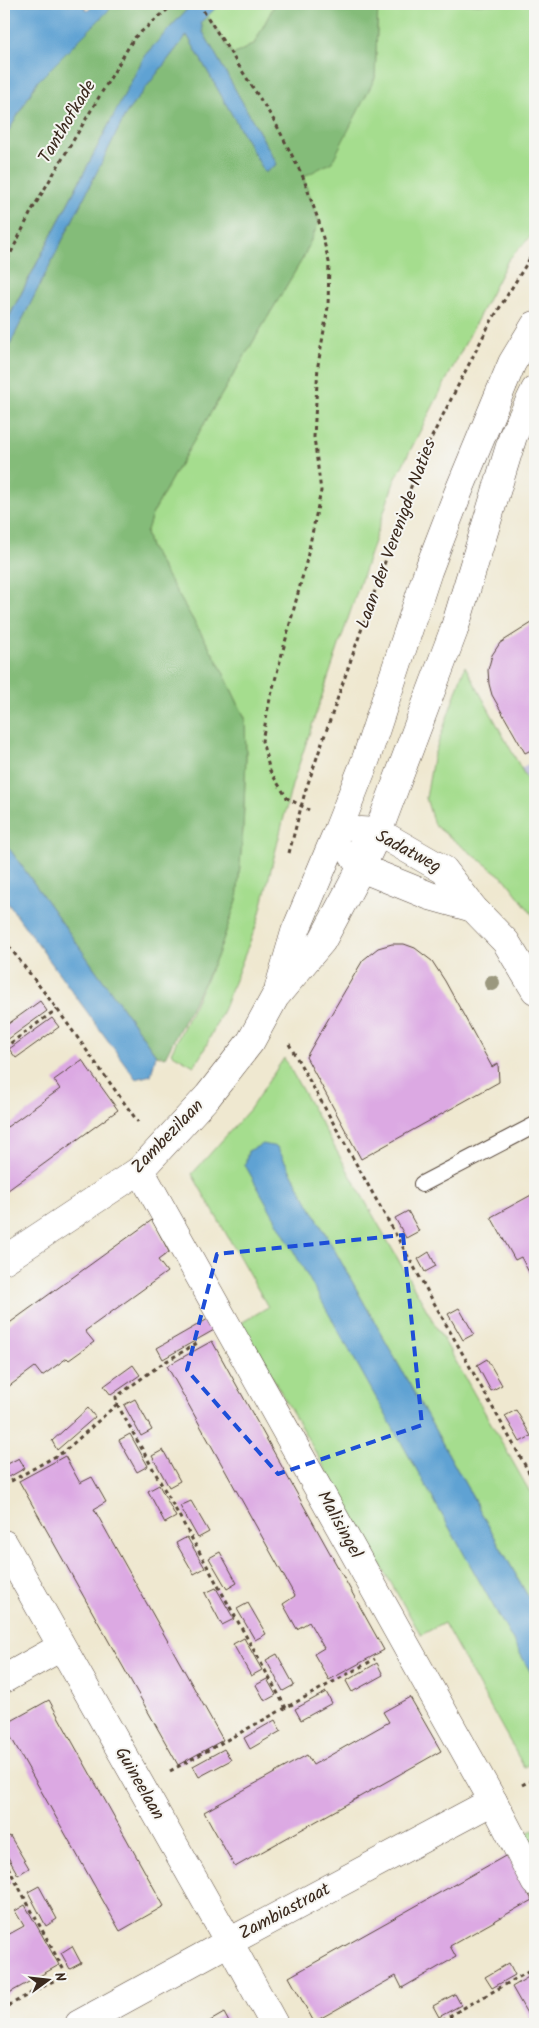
<svg xmlns="http://www.w3.org/2000/svg" width="539" height="2028" font-family="Kalam,sans-serif">
<style>
.industrial{fill:#c3c1db}
.green{fill:#a5dd8e;stroke:#708456}
.forest{fill:#84bc79;stroke:#60734c}
.water{fill:#5ea2d3;stroke:#4c6678}
.building{fill:#dca9e3}
.lines{fill:none;stroke-linecap:round;stroke-linejoin:round}
.service-casing{stroke:#564639;stroke-width:18}
.minor-casing{stroke:#564639;stroke-width:29}
.tertiary-casing{stroke:#564639;stroke-width:29}
.path{stroke:#564639;stroke-width:3;stroke-dasharray:4 4;stroke-linecap:butt}
.service{stroke:#fff;stroke-width:16}
.minor{stroke:#fff;stroke-width:28}
.tertiary{stroke:#fff;stroke-width:28}
.tree{fill:#9b987e}
.marked{fill:none;stroke:#1d4ed8;stroke-width:4;stroke-dasharray:10 6;stroke-linejoin:round}
.labels{text-anchor:middle;dominant-baseline:central;stroke-width:4;stroke-linejoin:round;paint-order:stroke}
.street-label{font-size:18px;fill:#3b2a1e;stroke:#f6f6f2}
</style>
<rect width="100%" height="100%" fill="#f6f6f2"/>
<filter id="ink" filterUnits="userSpaceOnUse"><feTurbulence type="fractalNoise" baseFrequency=".02" numOctaves="2"/><feDisplacementMap in="SourceGraphic" scale="10" xChannelSelector="R" yChannelSelector="G"/><feConvolveMatrix kernelMatrix="1 2 1 2 8 2 1 2 1" color-interpolation-filters="sRGB"/></filter>
<filter id="wash" filterUnits="userSpaceOnUse"><feTurbulence type="fractalNoise" baseFrequency=".0096" numOctaves="4" result="noise"/><feDisplacementMap in="SourceGraphic" scale="20" xChannelSelector="R" yChannelSelector="G"/><feGaussianBlur stdDeviation="1.12" result="paint"/><feColorMatrix in="noise" values="0 0 0 0 0 0 0 0 0 0 0 0 0 0 0 0 0 1.4 0 .05"/><feComposite in="paint" operator="in"/></filter>
<g filter="url(#wash)">
<rect width="100%" height="100%" fill="#efe8d0"/>
<!-- industrial -->
<path class="industrial" d="M535,760V794L521,768Z"/>
<!-- green -->
<g class="green">
<path d="M220,4H275L254,44L233,55L207,15Z"/>
<path d="M378,4H387L392,11L399,5L398,4H535V232L508,260L394,482L292,785L258,921L224,1008L203,1052L194,1066L171,1053L217,957L237,900L243,829L246,757L245,718L218,662L150,547L146,533L152,515L173,476L303,258L319,222L303,177L375,78Z"/>
<path d="M465,666L535,794V918L505,879L434,825L426,798L433,758Z"/>
<path d="M284,1058L535,1501V1609L277,1147L248,1151L246,1165L535,1680V1761L524,1767L444,1623L421,1635L241,1323L268,1307L192,1174L250,1109Z"/>
<path d="M535,1829V1861L522,1836Z"/>
</g>
<!-- forest -->
<g class="forest">
<path d="M115,4H192L145,55L4,326V139L37,82Z"/>
<path d="M275,4H378L375,78L332,162L303,177L319,222L303,258L173,476L152,515L146,533L150,547L218,662L245,718L246,757L243,829L237,900L217,957L165,1057L156,1055L4,841V356L127,112L187,35L265,172L277,164L203,32L201,22L207,15L233,55L254,44Z"/>
</g>
<!-- water -->
<g class="water">
<path d="M4,4H83L87,11L96,4H115L37,82L4,139Z"/>
<path d="M192,4H220L201,22L203,32L277,164L265,173L187,35L127,112L4,356V327L145,55Z"/>
<path d="M4,841L156,1055L151,1075L136,1079L4,898Z"/>
<path d="M263,1144L277,1147L535,1609V1680L245,1165L248,1151Z"/>
</g>
<g id="blocks">
<!-- building -->
<g class="building">
<path d="M535,621V748L525,753L492,695L489,684L488,670L492,655L500,643Z"/>
<path d="M392,944H404L415,948L432,961L445,981L492,1067L498,1063L499,1082L361,1159L306,1057L363,960L378,948Z"/>
<path d="M40,1001L47,1011L7,1040L4,1035V1027Z"/>
<path d="M52,1018L59,1027L16,1058L9,1049Z"/>
<path d="M82,1060L118,1110L4,1193V1123L7,1127L60,1089L54,1080Z"/>
<path d="M535,1193V1284L521,1257L515,1260L491,1217Z"/>
<path d="M408,1211L419,1231L406,1238L395,1218Z"/>
<path d="M152,1220L169,1252L158,1260L167,1272L85,1331L94,1342L69,1360L67,1358L42,1376L35,1367L4,1390V1327Z"/>
<path d="M429,1252L436,1266L425,1272L418,1259Z"/>
<path d="M459,1308L474,1334L463,1340L448,1314Z"/>
<path d="M208,1319L214,1330L163,1359L157,1348Z"/>
<path d="M212,1341L384,1650L329,1680L314,1654L324,1648L309,1622L297,1629L283,1604L295,1596L167,1366Z"/>
<path d="M487,1359L502,1385L491,1391L477,1365Z"/>
<path d="M133,1365L140,1375L111,1395L104,1386Z"/>
<path d="M135,1399L152,1430L141,1436L124,1405Z"/>
<path d="M88,1408L95,1417L57,1450L52,1441Z"/>
<path d="M516,1410L531,1436L520,1442L505,1416Z"/>
<path d="M130,1434L148,1466L137,1472L119,1440Z"/>
<path d="M163,1450L180,1481L169,1487L152,1456Z"/>
<path d="M65,1456L80,1483L92,1477L106,1502L94,1509L223,1740L178,1765L19,1481Z"/>
<path d="M19,1458L25,1468L9,1477L4,1466Z"/>
<path d="M159,1485L176,1517L165,1523L148,1491Z"/>
<path d="M191,1501L209,1532L198,1538L180,1506Z"/>
<path d="M187,1537L205,1568L194,1574L176,1543Z"/>
<path d="M220,1552L237,1583L227,1589L209,1558Z"/>
<path d="M216,1588L234,1619L222,1625L205,1593Z"/>
<path d="M248,1603L266,1634L255,1640L237,1609Z"/>
<path d="M244,1638L262,1670L251,1676L233,1644Z"/>
<path d="M277,1654L294,1685L283,1691L266,1660Z"/>
<path d="M377,1663L383,1675L352,1692L346,1681Z"/>
<path d="M267,1679L276,1695L265,1701L256,1685Z"/>
<path d="M326,1692L332,1703L301,1720L295,1709Z"/>
<path d="M410,1697L441,1751L235,1867L204,1812L307,1755L313,1765L389,1722L383,1712Z"/>
<path d="M49,1700L164,1906L120,1931L4,1725Z"/>
<path d="M275,1720L281,1731L250,1749L244,1738Z"/>
<path d="M224,1749L231,1760L199,1777L193,1766Z"/>
<path d="M10,1836L29,1868L18,1875L4,1850V1839Z"/>
<path d="M507,1855L532,1900L450,1946L456,1957L402,1988L396,1976L314,2022L289,1977Z"/>
<path d="M6,1871L12,1882L4,1887V1872Z"/>
<path d="M39,1886L57,1919L46,1926L28,1892Z"/>
<path d="M25,1905L59,1965L4,1996V1937L24,1926L15,1911Z"/>
<path d="M72,1946L81,1963L70,1969L61,1953Z"/>
<path d="M509,1963L515,1975L492,1988L485,1977Z"/>
<path d="M535,1973V2024H533L512,1987Z"/>
<path d="M455,1994L461,2005L439,2017L433,2006Z"/>
<path d="M224,2013L230,2024H205Z"/>
</g>
</g>
</g>
<g filter="url(#ink)">
<use href="#blocks" fill-opacity="0" stroke="#564639" stroke-width="1"/>
<g class="lines">
<!-- service casing -->
<g class="service-casing">
<path id="service" d="M422,1184L535,1125"/>
</g>
<!-- minor casing -->
<g class="minor-casing">
<g id="minor">
<path d="M140,1170L493,1801L535,1882"/>
<path d="M4,1544L229,1942L274,2024"/>
<path d="M4,1679L61,1647"/>
<path d="M79,2024L229,1942L493,1801"/>
</g>
</g>
<!-- tertiary casing -->
<g class="tertiary-casing">
<g id="tertiary">
<path d="M360,831L378,832L444,870L473,908L506,942L535,990"/>
<path d="M352,854L361,868L430,896L473,908"/>
<path d="M279,987L295,932L338,830L366,759L428,571L458,493L512,363L535,325"/>
<path d="M4,1260L140,1170L208,1096L251,1041L275,997L322,941L361,868L378,832L454,630L513,436L535,390"/>
</g>
</g>
<!-- path -->
<g class="path">
<path d="M199,4L275,122L303,177L319,222L329,262L328,307L318,365L314,437L321,491L306,563L269,703L262,741L270,771L287,798L309,810"/>
<path d="M4,267L32,210L134,38L174,4"/>
<path d="M289,853L305,792L421,458L489,325L535,250"/>
<path d="M4,940L57,1009L138,1122"/>
<path d="M289,1044L535,1483"/>
<path d="M4,1048L57,1009"/>
<path d="M117,1404L286,1708"/>
<path d="M4,1485L65,1451L117,1404L116,1397L160,1365L199,1342"/>
<path d="M170,1771L375,1659"/>
<path d="M522,1785L535,1778"/>
<path d="M4,1860L66,1974L4,2008"/>
<path d="M450,2016L455,2024"/>
<path d="M435,2024L535,1968"/>
</g>
<!-- service -->
<use href="#service" class="service"/>
<!-- minor -->
<use href="#minor" class="minor"/>
<!-- tertiary -->
<use href="#tertiary" class="tertiary"/>
</g>
<!-- trees -->
<circle class="tree" cx="492" cy="983" r="8"/>
</g>
<!-- marked area -->
<path class="marked" d="M403,1235L422,1425L278,1474L187,1370L217,1254Z"/>
<g class="labels">
<!-- street labels -->
<g class="street-label">
<text transform="translate(68 122) rotate(-59)">Tanthofkade</text>
<text transform="translate(397 534) rotate(-70)">Laan der Verenigde Naties</text>
<text transform="translate(408 852) rotate(28)">Sadatweg</text>
<text transform="translate(168 1137) rotate(-46)">Zambezilaan</text>
<text transform="translate(339 1525) rotate(61)">Malisingel</text>
<text transform="translate(139 1784) rotate(60)">Guineelaan</text>
<text transform="translate(285 1912) rotate(-28)">Zambiastraat</text>
</g>
</g>
<!-- margin -->
<rect width="539" height="2028" fill="none" stroke="#f6f6f2" stroke-width="20"/>
<!-- north arrow -->
<g transform="translate(48 1980) rotate(75)" stroke="#f6f6f2" stroke-width="4" paint-order="stroke">
<path d="M0-4L9 19L0 12L-9 19Z" fill="#3b2a1e"/>
<text y="-8" font-size="14" font-weight="bold" text-anchor="middle" fill="#3b2a1e">N</text>
</g>
</svg>
